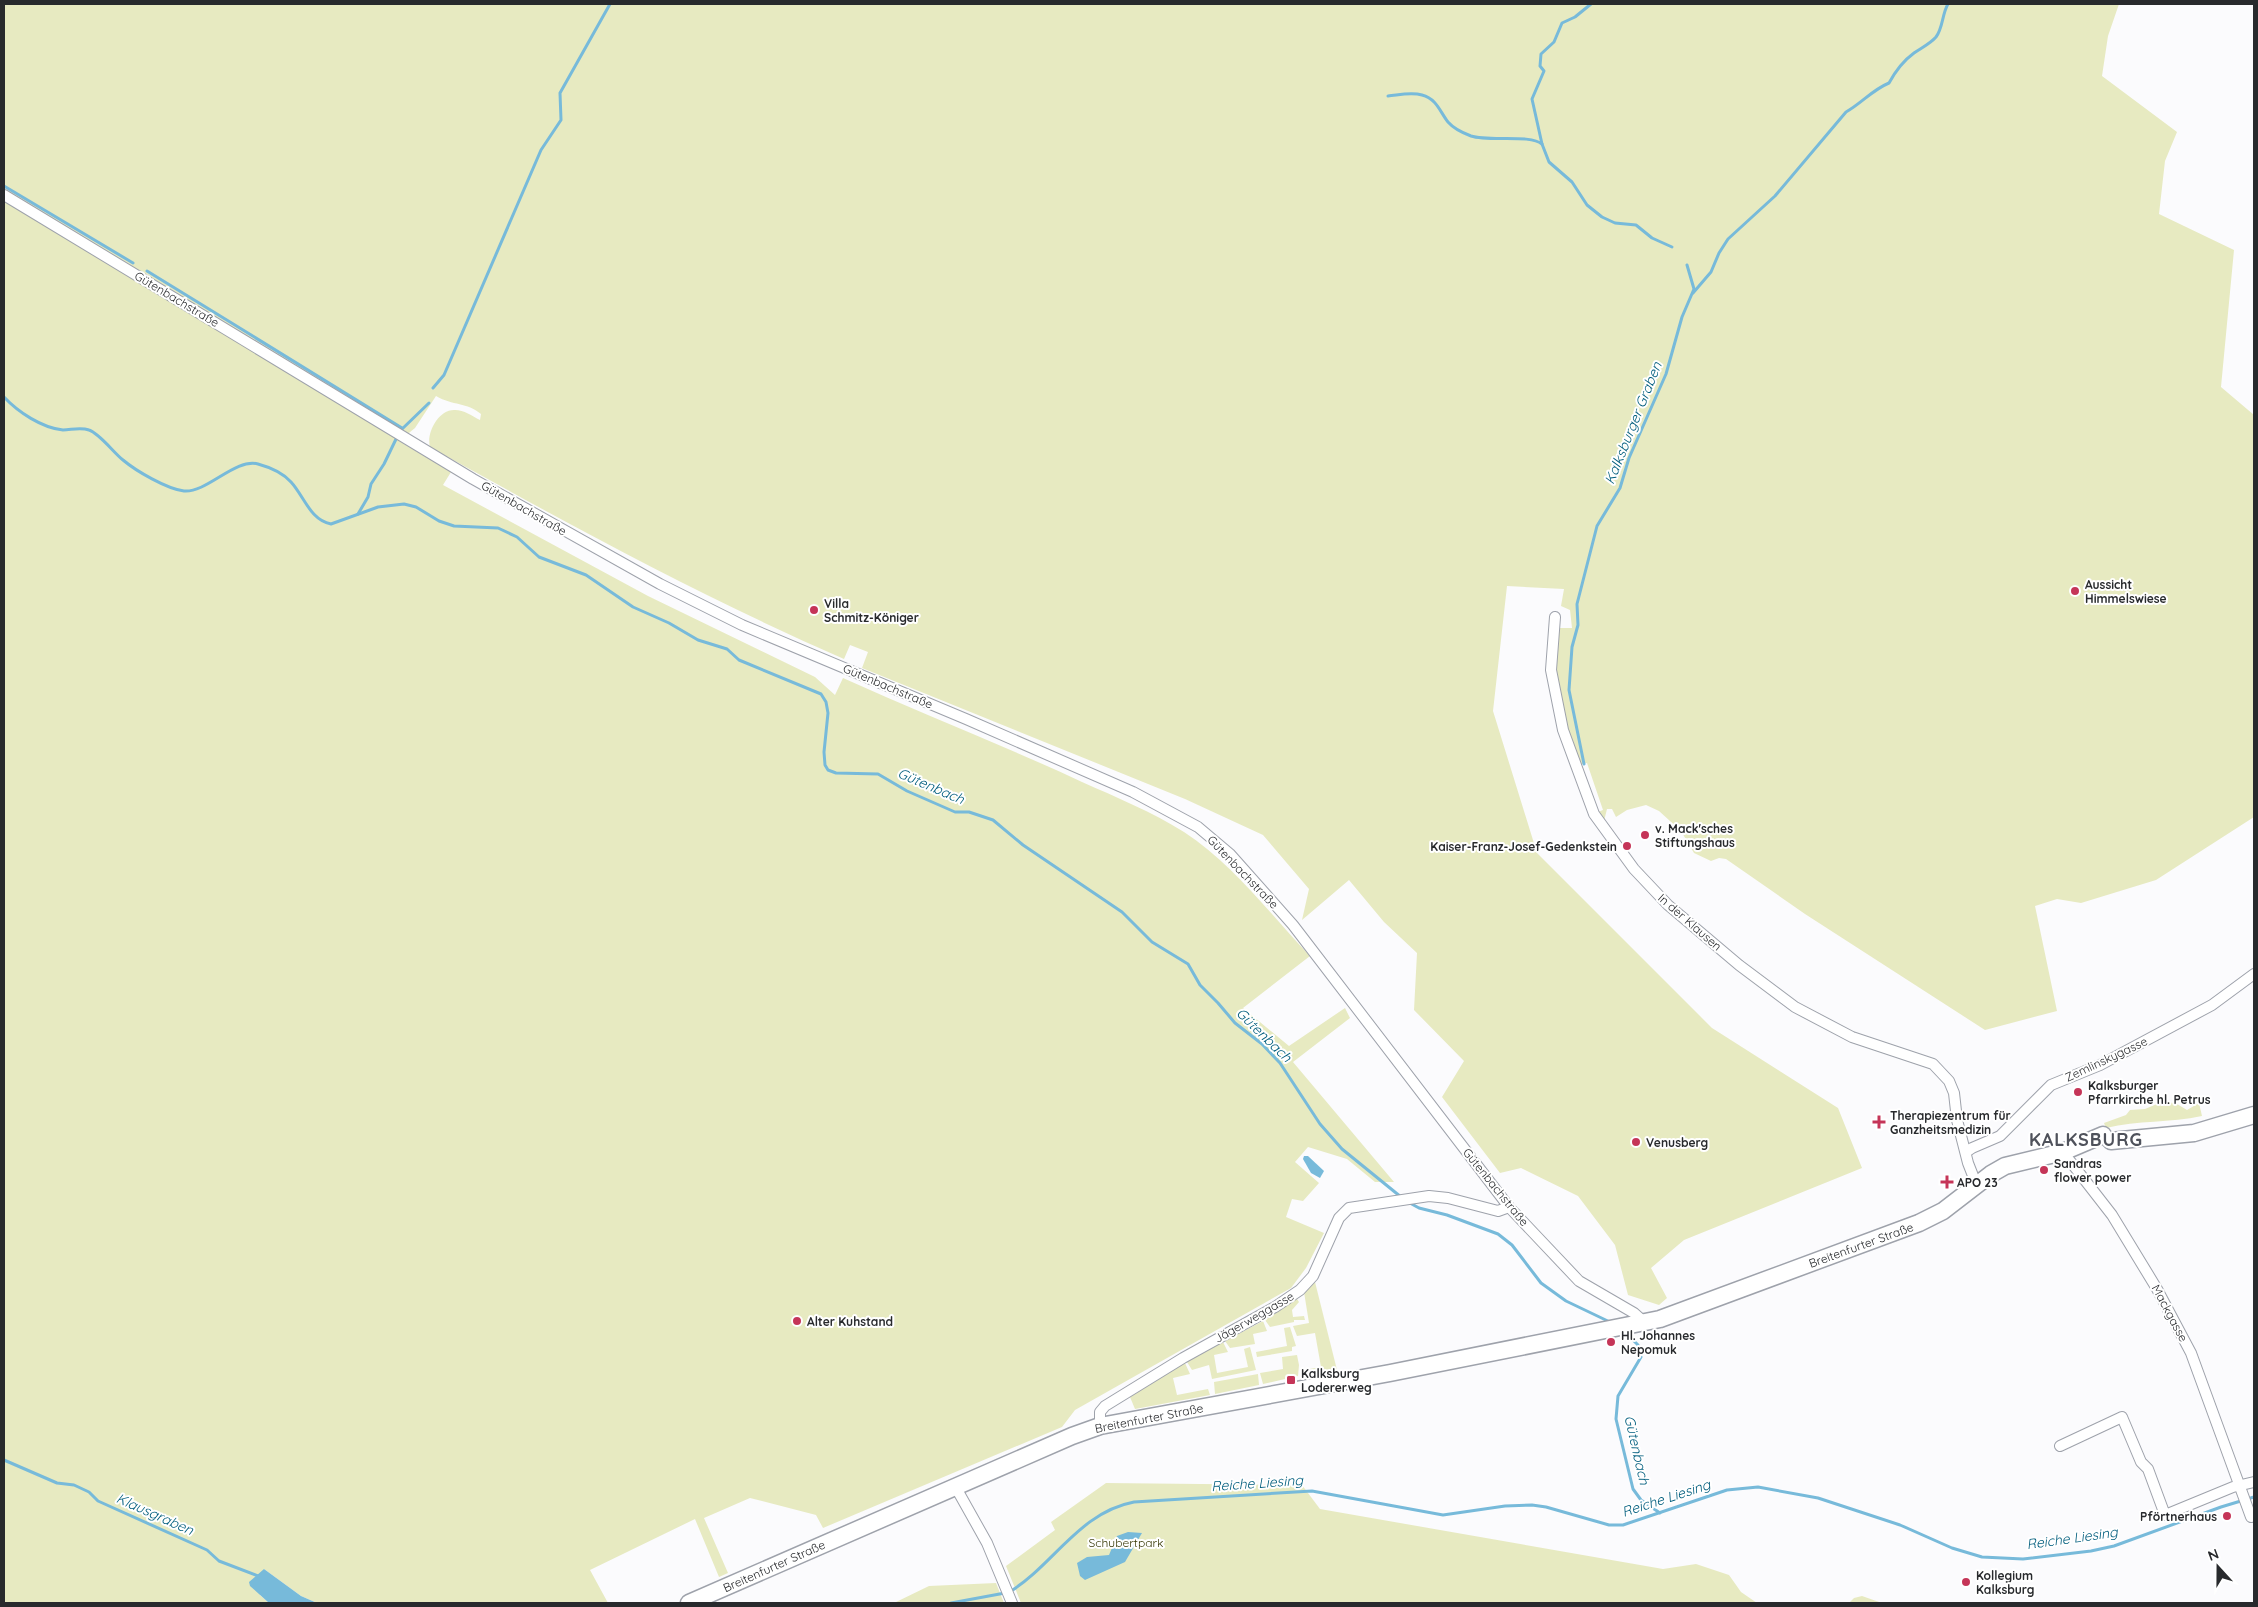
<svg xmlns="http://www.w3.org/2000/svg" width="2258" height="1607" font-family="Quicksand,sans-serif">
<style>
.green{fill:#e7eac1}
.water{fill:#77bada}
.lines{fill:none;stroke-linecap:round;stroke-linejoin:round}
.stream{stroke:#77bada;stroke-width:3}
.street-casing{stroke:#9ea2ab;stroke-width:12}
.primary-casing{stroke:#9ea2ab;stroke-width:19}
.street{stroke:#fff;stroke-width:10}
.primary{stroke:#fff;stroke-width:16}
.poi-dot{fill:#c53558;stroke:#fff;stroke-width:2}
.labels{text-anchor:middle;dominant-baseline:central;stroke-width:4;stroke-linejoin:round;paint-order:stroke}
.street-label{font-size:12px;fill:#282a2d;stroke:#fff}
.poi-label{font-size:12px;font-weight:bold;fill:#282a2d;stroke:#fff;text-anchor:start}
.park-label{font-size:12px;fill:#363705;stroke:#fff}
.water-label{font-size:14px;font-style:italic;fill:#005d7d;stroke:#fff}
.district-label{font-size:18px;font-weight:bold;letter-spacing:1px;fill:#4f525b;stroke:#fff}
</style>
<rect width="100%" height="100%" fill="#fbfbfd"/>
<!-- green -->
<g class="green">
<path d="M4,4H2119L2108,36L2102,76L2177,132L2165,161L2159,214L2234,250L2221,387L2254,415V817L2156,880L2081,903L2057,899L2035,906L2057,1011L1985,1030L1805,914L1726,859L1719,858L1711,861L1694,853L1681,831L1659,811L1646,805L1627,810L1616,817L1612,809H1607L1604,821L1598,812L1603,810L1587,763L1579,765L1567,729L1555,677L1558,628H1572L1570,610L1561,606L1564,589L1507,586L1493,711L1537,853L1712,1028L1838,1108L1862,1168L1684,1240L1651,1268L1667,1298L1659,1305L1628,1295L1615,1245L1578,1196L1521,1168L1500,1173L1442,1097L1464,1061L1414,1010L1417,953L1384,922L1349,880L1302,920L1309,889L1263,835L1185,799L862,668L868,652L850,645L844,659C702,597 566,523 430,447C426,434 438,409 455,410C464,410 472,416 480,420L481,414C467,402 453,406 436,396L415,428L399,441L451,472L443,485L648,596L815,677L835,695L843,678C922,714 1003,745 1082,782C1116,797 1152,812 1184,832C1233,864 1270,914 1310,956L1243,1008L1289,1046L1345,1008L1350,1018L1293,1062L1394,1182H1375L1347,1159L1308,1147L1295,1162L1319,1183L1303,1201L1292,1199L1286,1217L1324,1233L1306,1268L1291,1288L1075,1410L1062,1427L823,1528L816,1515L750,1498L704,1518L728,1573L719,1577L695,1519L590,1570L608,1603H317L301,1596L264,1569L260,1595L269,1603H4Z"/>
<path d="M2164,1101L2177,1104L2187,1110L2199,1103L2202,1116C2170,1123 2138,1120 2106,1128L2104,1123L2126,1115L2130,1110L2145,1109Z"/>
<path d="M1315,1282L1337,1370L1307,1377L1304,1370L1321,1367L1315,1333L1297,1336L1293,1326L1309,1323L1304,1292Z"/>
<path d="M1297,1299L1299,1302L1292,1310L1293,1317L1304,1316L1305,1320H1294V1322L1270,1327L1265,1320Z"/>
<path d="M1263,1321L1267,1331L1253,1334L1255,1344L1230,1348L1225,1341Z"/>
<path d="M1290,1327L1296,1346L1292,1347V1351L1257,1357L1256,1352L1287,1346L1284,1328Z"/>
<path d="M1223,1342L1228,1352L1214,1355L1217,1373L1248,1367L1244,1349L1250,1347L1256,1370L1212,1379L1209,1365L1192,1370L1187,1362Z"/>
<path d="M1297,1355L1299,1365L1298,1376L1263,1384L1260,1373L1283,1369L1282,1357Z"/>
<path d="M1185,1363L1190,1374L1173,1378L1177,1395L1208,1389L1210,1395L1135,1409L1130,1397Z"/>
<path d="M1258,1374L1259,1385L1215,1394L1214,1382Z"/>
<path d="M1106,1483L1302,1485L1320,1509L1663,1569L1696,1564L1729,1575L1741,1592L1757,1603H1021L1006,1566L1055,1530L1051,1522Z"/>
<path d="M996,1583L1004,1603H894L929,1586Z"/>
<path d="M1862,1596L1882,1603H1849L1854,1598Z"/>
</g>
<!-- water -->
<g class="water">
<path d="M1304,1156H1308L1324,1171L1320,1178L1311,1173L1303,1159Z"/>
<path d="M1128,1532L1142,1533L1125,1562L1085,1580L1080,1576L1077,1563L1087,1557L1109,1555L1117,1536Z"/>
<path d="M264,1569L301,1596L317,1603H269L250,1586L249,1582Z"/>
</g>
<g class="lines">
<!-- stream -->
<g class="stream">
<path d="M1591,4L1575,17L1562,23L1554,42L1541,54L1540,66L1544,71L1532,99L1542,144L1549,162L1572,182L1587,205L1602,217L1615,223L1636,225L1652,238L1672,247"/>
<path d="M1388,96C1399,95 1411,92 1422,95C1437,99 1440,112 1448,122C1454,129 1463,133 1471,136C1489,142 1530,134 1542,144"/>
<path d="M4,186L133,263"/>
<path d="M147,271L402,428"/>
<path d="M1693,293L1711,272L1719,253L1728,239L1775,196L1846,112C1862,103 1872,90 1889,83C1895,72 1903,61 1914,53C1921,48 1930,44 1936,37C1943,28 1942,14 1948,4"/>
<path d="M433,388L444,375L541,150L561,120L560,93L610,4"/>
<path d="M4,397C18,412 42,428 63,430C71,430 80,427 89,430C99,433 114,453 123,460C136,471 167,489 184,491C207,493 235,458 258,464C269,467 283,473 291,482C304,496 310,520 331,524L378,507L404,504L416,507L439,521L454,526L498,528L517,537L539,557L586,575L633,607L669,623L698,640L727,649L739,660L821,694L826,702L828,713L824,752L825,765L828,770L836,773L878,774L907,791L955,812H969L993,820L1023,845L1122,912L1152,942L1188,964L1200,985L1218,1003L1235,1023L1262,1044L1280,1063L1320,1124L1342,1149L1401,1197"/>
<path d="M401,430L429,403"/>
<path d="M358,514L368,497L371,484L384,464L398,435"/>
<path d="M1584,764L1569,690L1572,647L1578,625L1577,604L1597,526L1620,488L1629,458L1666,374L1682,317L1694,289L1687,265"/>
<path d="M1408,1202L1419,1208L1447,1215L1498,1234L1512,1245L1541,1283L1566,1301L1612,1323"/>
<path d="M1625,1332L1638,1345L1641,1357L1618,1396L1616,1419L1633,1489L1641,1500L1660,1513"/>
<path d="M4,1460L57,1483L74,1485L89,1492L98,1501L207,1550L219,1561L258,1576"/>
<path d="M1011,1591C1054,1564 1080,1512 1134,1502L1312,1491L1443,1515L1505,1506L1532,1505L1546,1507L1609,1525H1623L1727,1490L1758,1487L1818,1498L1900,1525L1952,1548L1982,1557L2023,1559L2091,1551L2114,1546L2221,1507L2254,1497"/>
<path d="M951,1603L1005,1593"/>
</g>
<!-- street casing -->
<g class="street-casing">
<g id="street">
<path d="M4,195L473,479L660,584L742,625L966,719L1133,792L1198,827L1230,854L1293,925L1509,1207L1579,1281L1634,1313L1644,1322"/>
<path d="M1555,617L1551,670L1563,730L1594,814L1634,869L1668,905L1739,965L1795,1007L1852,1037L1933,1064L1949,1081L1954,1093L1957,1120L1968,1163L1977,1186"/>
<path d="M1966,1152L1972,1148L2000,1136L2051,1085L2100,1065L2212,1005L2254,974"/>
<path d="M2063,1152L2112,1215L2157,1289L2191,1353L2251,1517"/>
<path d="M1100,1426V1412L1105,1406L1183,1358L1275,1307L1300,1290L1313,1276L1339,1218L1349,1208L1429,1196L1448,1198L1498,1211L1509,1207"/>
<path d="M2060,1446L2122,1417L2141,1462L2148,1469L2165,1515L2233,1487L2254,1482"/>
<path d="M955,1486L987,1543L1012,1603"/>
</g>
</g>
<!-- primary casing -->
<g class="primary-casing">
<g id="primary">
<path d="M2111,1141L2194,1133L2254,1115"/>
<path d="M689,1603L1072,1436L1100,1426L1390,1373L1660,1319L1919,1223L1943,1211L1991,1174L2005,1166L2063,1152L2103,1135"/>
</g>
</g>
<!-- street -->
<use href="#street" class="street"/>
<!-- primary -->
<use href="#primary" class="primary"/>
</g>
<!-- markers -->
<g class="poi-dot">
<circle cx="2075" cy="591" r="5"/>
<circle cx="814" cy="610" r="5"/>
<circle cx="1645" cy="835" r="5"/>
<circle cx="1627" cy="846" r="5"/>
<circle cx="2078" cy="1092" r="5"/>
<path d="M1876.5 1114.5h5v5h5v5h-5v5h-5v-5h-5v-5h5z"/>
<circle cx="1636" cy="1142" r="5"/>
<circle cx="2044" cy="1170" r="5"/>
<path d="M1944.5 1174.5h5v5h5v5h-5v5h-5v-5h-5v-5h5z"/>
<circle cx="797" cy="1321" r="5"/>
<circle cx="1611" cy="1342" r="5"/>
<rect x="1286" y="1375" width="10" height="10" rx="2.5"/>
<circle cx="2227" cy="1516" r="5"/>
<circle cx="1966" cy="1582" r="5"/>
</g>
<g class="labels">
<!-- street labels -->
<g class="street-label">
<text transform="translate(177 299) rotate(31)">Gütenbachstraße</text>
<text transform="translate(524 508) rotate(30)">Gütenbachstraße</text>
<text transform="translate(888 686) rotate(23)">Gütenbachstraße</text>
<text transform="translate(1243 872) rotate(46)">Gütenbachstraße</text>
<text transform="translate(1690 922) rotate(41)">In der Klausen</text>
<text transform="translate(2106 1059) rotate(-25)">Zemlinskygasse</text>
<text transform="translate(1496 1187) rotate(51)">Gütenbachstraße</text>
<text transform="translate(1861 1245) rotate(-20)">Breitenfurter Straße</text>
<text transform="translate(2170 1313) rotate(62)">Mackgasse</text>
<text transform="translate(1254 1317) rotate(-30)">Jägerweggasse</text>
<text transform="translate(1149 1418) rotate(-11)">Breitenfurter Straße</text>
<text transform="translate(774 1566) rotate(-24)">Breitenfurter Straße</text>
</g>
<!-- poi labels -->
<g class="poi-label">
<text x="2085" y="584">Aussicht<tspan x="2085" dy="14">Himmelswiese</tspan></text>
<text x="824" y="603">Villa<tspan x="824" dy="14">Schmitz-Königer</tspan></text>
<text x="1655" y="828">v. Mack'sches<tspan x="1655" dy="14">Stiftungshaus</tspan></text>
<text x="1617" y="846" text-anchor="end">Kaiser-Franz-Josef-Gedenkstein</text>
<text x="2088" y="1085">Kalksburger<tspan x="2088" dy="14">Pfarrkirche hl. Petrus</tspan></text>
<text x="1890" y="1115">Therapiezentrum für<tspan x="1890" dy="14">Ganzheitsmedizin</tspan></text>
<text x="1646" y="1142">Venusberg</text>
<text x="2054" y="1163">Sandras<tspan x="2054" dy="14">flower power</tspan></text>
<text x="1957" y="1182">APO 23</text>
<text x="807" y="1321">Alter Kuhstand</text>
<text x="1621" y="1335">Hl. Johannes<tspan x="1621" dy="14">Nepomuk</tspan></text>
<text x="1301" y="1373">Kalksburg<tspan x="1301" dy="14">Lodererweg</tspan></text>
<text x="2217" y="1516" text-anchor="end">Pförtnerhaus</text>
<text x="1976" y="1575">Kollegium<tspan x="1976" dy="14">Kalksburg</tspan></text>
</g>
<!-- park labels -->
<g class="park-label">
<text x="1126" y="1542">Schubertpark</text>
</g>
<!-- water labels -->
<g class="water-label">
<text transform="translate(1633 423) rotate(-68)">Kalksburger Graben</text>
<text transform="translate(931 786) rotate(23)">Gütenbach</text>
<text transform="translate(1264 1035) rotate(44)">Gütenbach</text>
<text transform="translate(1637 1450) rotate(77)">Gütenbach</text>
<text transform="translate(1257 1483) rotate(-4)">Reiche Liesing</text>
<text transform="translate(1666 1498) rotate(-18)">Reiche Liesing</text>
<text transform="translate(155 1514) rotate(24)">Klausgraben</text>
<text transform="translate(2072 1538) rotate(-8)">Reiche Liesing</text>
</g>
<!-- district labels -->
<g class="district-label">
<text x="2086" y="1139">KALKSBURG</text>
</g>
</g>
<!-- border -->
<rect width="2258" height="1607" fill="none" stroke="#282a2d" stroke-width="10"/>
<!-- north arrow -->
<g transform="translate(2218 1567) rotate(339)" stroke="#ffffff" stroke-width="4" paint-order="stroke">
<path d="M0-4L9 19L0 12L-9 19Z" fill="#282a2d"/>
<text y="-8" font-size="14" font-weight="bold" text-anchor="middle" fill="#282a2d">N</text>
</g>
</svg>
